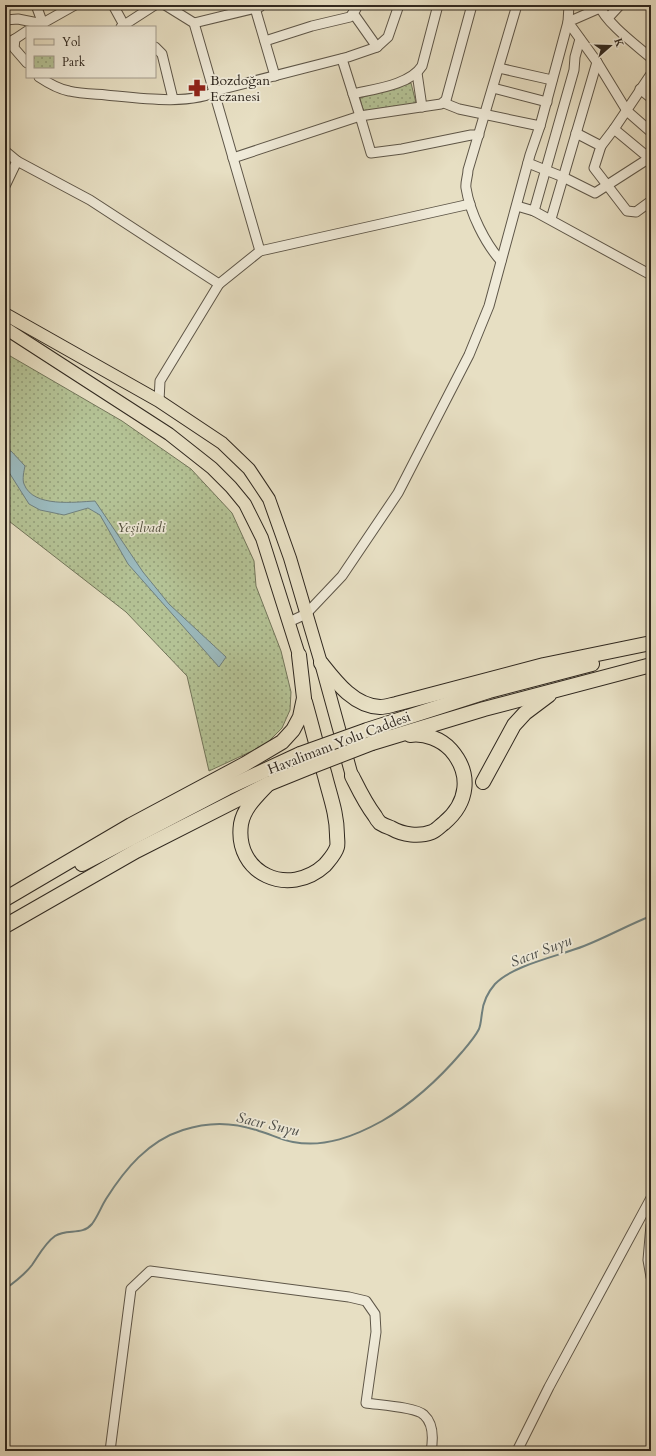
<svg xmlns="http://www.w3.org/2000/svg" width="656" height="1456" font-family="Cardo,serif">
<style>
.park{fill:url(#park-dots);stroke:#72755a}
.water{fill:#9bbabe;stroke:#70807e}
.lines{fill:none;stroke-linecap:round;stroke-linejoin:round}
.stream{stroke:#70807e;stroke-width:2}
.minor-casing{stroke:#5e5648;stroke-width:11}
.major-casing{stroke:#30281f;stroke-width:14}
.highway-casing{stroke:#30281f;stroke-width:16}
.minor{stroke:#efead8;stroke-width:9}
.major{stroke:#e7dfc3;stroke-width:12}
.highway{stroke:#e7dfc3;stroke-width:14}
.highway-bridge-casing{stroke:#30281f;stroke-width:16;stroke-linecap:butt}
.highway-bridge{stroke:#e7dfc3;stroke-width:14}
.labels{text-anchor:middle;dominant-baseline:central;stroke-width:3.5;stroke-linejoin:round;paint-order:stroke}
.poi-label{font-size:14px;fill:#30281f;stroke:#efead8;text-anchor:start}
.park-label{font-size:14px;font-style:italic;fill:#514e3c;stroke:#efead8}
.street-label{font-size:14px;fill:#30281f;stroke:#efead8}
.water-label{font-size:15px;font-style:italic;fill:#4b4c47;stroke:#efead8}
</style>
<defs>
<pattern id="park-dots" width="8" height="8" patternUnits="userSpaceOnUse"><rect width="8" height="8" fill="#b4c295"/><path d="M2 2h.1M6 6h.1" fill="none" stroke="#939e79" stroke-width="1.8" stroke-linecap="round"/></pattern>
</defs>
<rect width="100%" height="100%" fill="#e7dfc3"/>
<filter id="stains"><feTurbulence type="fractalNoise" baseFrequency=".005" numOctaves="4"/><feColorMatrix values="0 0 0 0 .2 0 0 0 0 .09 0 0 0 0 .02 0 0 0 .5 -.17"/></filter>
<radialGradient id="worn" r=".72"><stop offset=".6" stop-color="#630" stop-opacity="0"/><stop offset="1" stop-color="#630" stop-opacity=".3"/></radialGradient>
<!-- park -->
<g class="park">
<path d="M411,83L416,103L365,112L362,107L360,98Z"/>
<path d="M5,353L122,421L191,469L232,513L254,561L256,586L281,651L291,692L290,710L282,728L265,745L209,771L187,676L126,612L5,518Z"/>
</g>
<!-- water -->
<path class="water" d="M5,450L11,451L25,466C24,471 22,479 24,484C33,508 75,502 95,501L143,572L169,604L226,657L219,667L128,564L100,515L88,508L64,515L40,510L29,504L5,466Z"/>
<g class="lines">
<!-- stream -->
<path class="stream" d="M5,1289C15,1282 25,1274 32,1265C39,1255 45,1243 55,1236C67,1228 82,1236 92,1224C98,1216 101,1207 106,1199C125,1169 148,1141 183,1130C207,1122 234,1122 259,1131C270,1134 281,1140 293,1142C325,1148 355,1136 382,1121C413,1103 439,1079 462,1052C468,1045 475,1037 479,1029C481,1024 481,1019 482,1013C483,1003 488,992 495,984C513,965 559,956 584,946C607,937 628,925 651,916"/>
<!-- minor casing -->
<g class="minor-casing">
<g id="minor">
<path d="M36,5L43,24"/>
<path d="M113,5L124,25"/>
<path d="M165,5L194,23L260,251L470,204"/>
<path d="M259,5L255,8L275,76"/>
<path d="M599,5C606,23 636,45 651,58"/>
<path d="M600,8L568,22L597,62L627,111L651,132"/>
<path d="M353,13L377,47"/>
<path d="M608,18L620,5"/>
<path d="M5,20L18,19L43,24"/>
<path d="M194,23L260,7"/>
<path d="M36,27L75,5"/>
<path d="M121,27L155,5"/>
<path d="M27,31L15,39L14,48L27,63"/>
<path d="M265,41L312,26L350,17L356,9L357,5"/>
<path d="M5,44L15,39"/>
<path d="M155,47L162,54L173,99"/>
<path d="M342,59L360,116L441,104L446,100L472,5"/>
<path d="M499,68L552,80"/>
<path d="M417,73L422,107"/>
<path d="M39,77C48,83 58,89 69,91C81,94 94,94 106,95C137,98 192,106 219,90L348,57L377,47L388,37L399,5"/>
<path d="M493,88L547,102"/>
<path d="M640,89L651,98"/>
<path d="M353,94C374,89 410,85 422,66L438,5"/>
<path d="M444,103L459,109L540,126"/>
<path d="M614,129L649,158"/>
<path d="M576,133L601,146L594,168L627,211L636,212L651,201"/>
<path d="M601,146L614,129L651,74"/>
<path d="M5,151L17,161"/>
<path d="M233,158L360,116L371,153L402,149L471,135H479"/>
<path d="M528,163L563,177L595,193L651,157"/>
<path d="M5,186L17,161L90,200L219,284"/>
<path d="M517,206L534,211L651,275"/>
<path d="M534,211L574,70L575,57L580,39"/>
<path d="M551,219L597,62"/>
<path d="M501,261C485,243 470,213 466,188C465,183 468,176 468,170L517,5"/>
<path d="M159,401L160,381L219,284L260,251"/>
<path d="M289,622L306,614L342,576L398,493L469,355L489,306L530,155L540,126L568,22L569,5"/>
<path d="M651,1225L648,1260L651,1277"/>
<path d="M110,1451L131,1289L150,1271L349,1297L366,1301L375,1314L376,1332L366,1403C379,1405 416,1407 424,1415C434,1424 433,1440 431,1451"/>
<path d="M517,1451L549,1387L651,1198"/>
</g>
</g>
<!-- major casing -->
<g class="major-casing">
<g id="major">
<path d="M5,314L159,401L222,443L249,469L269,499L290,558L321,663L352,776"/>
<path d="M5,328L169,434L212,468L231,487L245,504L262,538L299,655"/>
</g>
</g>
<!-- highway casing -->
<g class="highway-casing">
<g id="highway">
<path d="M321,663C336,682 354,706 380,707C386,707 391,705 396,704L544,665L651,643"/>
<path d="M367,730L489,691L592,664"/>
<path d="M372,743L484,709L651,665"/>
<path d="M352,776C359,790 365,803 375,816C376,818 378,821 380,823C383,825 388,827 391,828C403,835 419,837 432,832C437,830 441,825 444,823C468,803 472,774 451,750C441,739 425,733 410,735"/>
<path d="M483,782L514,725L525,713L549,695"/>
<path d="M268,784C258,795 244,807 241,824C234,874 289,898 325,865C329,860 335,854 337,847C338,844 337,839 337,835C337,814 330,796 325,776C318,751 312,727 305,702"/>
<path d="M82,864L227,788L300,754"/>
<path d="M5,899L131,825L245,764L282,742L293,730L300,717L304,698L299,655"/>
<path d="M5,926L136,851L268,784L310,767"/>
</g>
</g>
<!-- minor -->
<use href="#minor" class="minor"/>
<!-- major -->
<use href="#major" class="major"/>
<!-- highway -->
<use href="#highway" class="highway"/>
<!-- highway-bridge casing -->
<g class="highway-bridge-casing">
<g id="highway-bridge">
<path d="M300,754L367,730"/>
<path d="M310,767L372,743"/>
</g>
</g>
<!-- highway-bridge -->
<use href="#highway-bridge" class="highway-bridge"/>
</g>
<!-- icons -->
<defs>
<g id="pharmacy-bare" transform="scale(1.38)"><path d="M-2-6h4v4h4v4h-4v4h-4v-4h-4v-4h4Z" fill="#8f2418" stroke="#efead8" stroke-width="2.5" paint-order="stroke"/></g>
</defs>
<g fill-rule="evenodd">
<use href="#pharmacy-bare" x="197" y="88"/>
</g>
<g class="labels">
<!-- poi labels -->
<g class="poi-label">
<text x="210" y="80">Bozdoğan<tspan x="210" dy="16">Eczanesi</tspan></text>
</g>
<!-- park labels -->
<g class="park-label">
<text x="141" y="527">Yeşilvadi</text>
</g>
<!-- street labels -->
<g class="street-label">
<text transform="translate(339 743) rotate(-21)">Havalimanı Yolu Caddesi</text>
</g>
<!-- water labels -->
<g class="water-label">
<text transform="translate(541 951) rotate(-21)">Sacır Suyu</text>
<text transform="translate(268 1124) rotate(13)">Sacır Suyu</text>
</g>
</g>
<!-- margin -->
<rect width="656" height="1456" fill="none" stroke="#e7dfc3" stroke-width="20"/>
<rect x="6" y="6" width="644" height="1444" fill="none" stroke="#30281f" stroke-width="2"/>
<rect x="10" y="10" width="636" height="1436" fill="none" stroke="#30281f"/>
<!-- legend -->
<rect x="26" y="26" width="130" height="52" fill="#efead8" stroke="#a39c8e"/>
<rect x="34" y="39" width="20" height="6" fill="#e7dfc3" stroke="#a39c8e"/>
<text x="62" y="46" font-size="12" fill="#30281f">Yol</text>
<rect x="34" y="56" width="20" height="12" fill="url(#park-dots)" stroke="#a39c8e"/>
<text x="62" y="66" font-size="12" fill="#30281f">Park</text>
<!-- north arrow -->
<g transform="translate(610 46) rotate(70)" stroke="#efead8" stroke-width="3" paint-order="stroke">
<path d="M0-3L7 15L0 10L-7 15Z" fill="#30281f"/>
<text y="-6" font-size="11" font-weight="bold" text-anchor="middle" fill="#30281f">K</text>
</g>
<rect width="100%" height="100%" filter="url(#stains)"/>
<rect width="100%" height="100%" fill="url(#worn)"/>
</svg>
